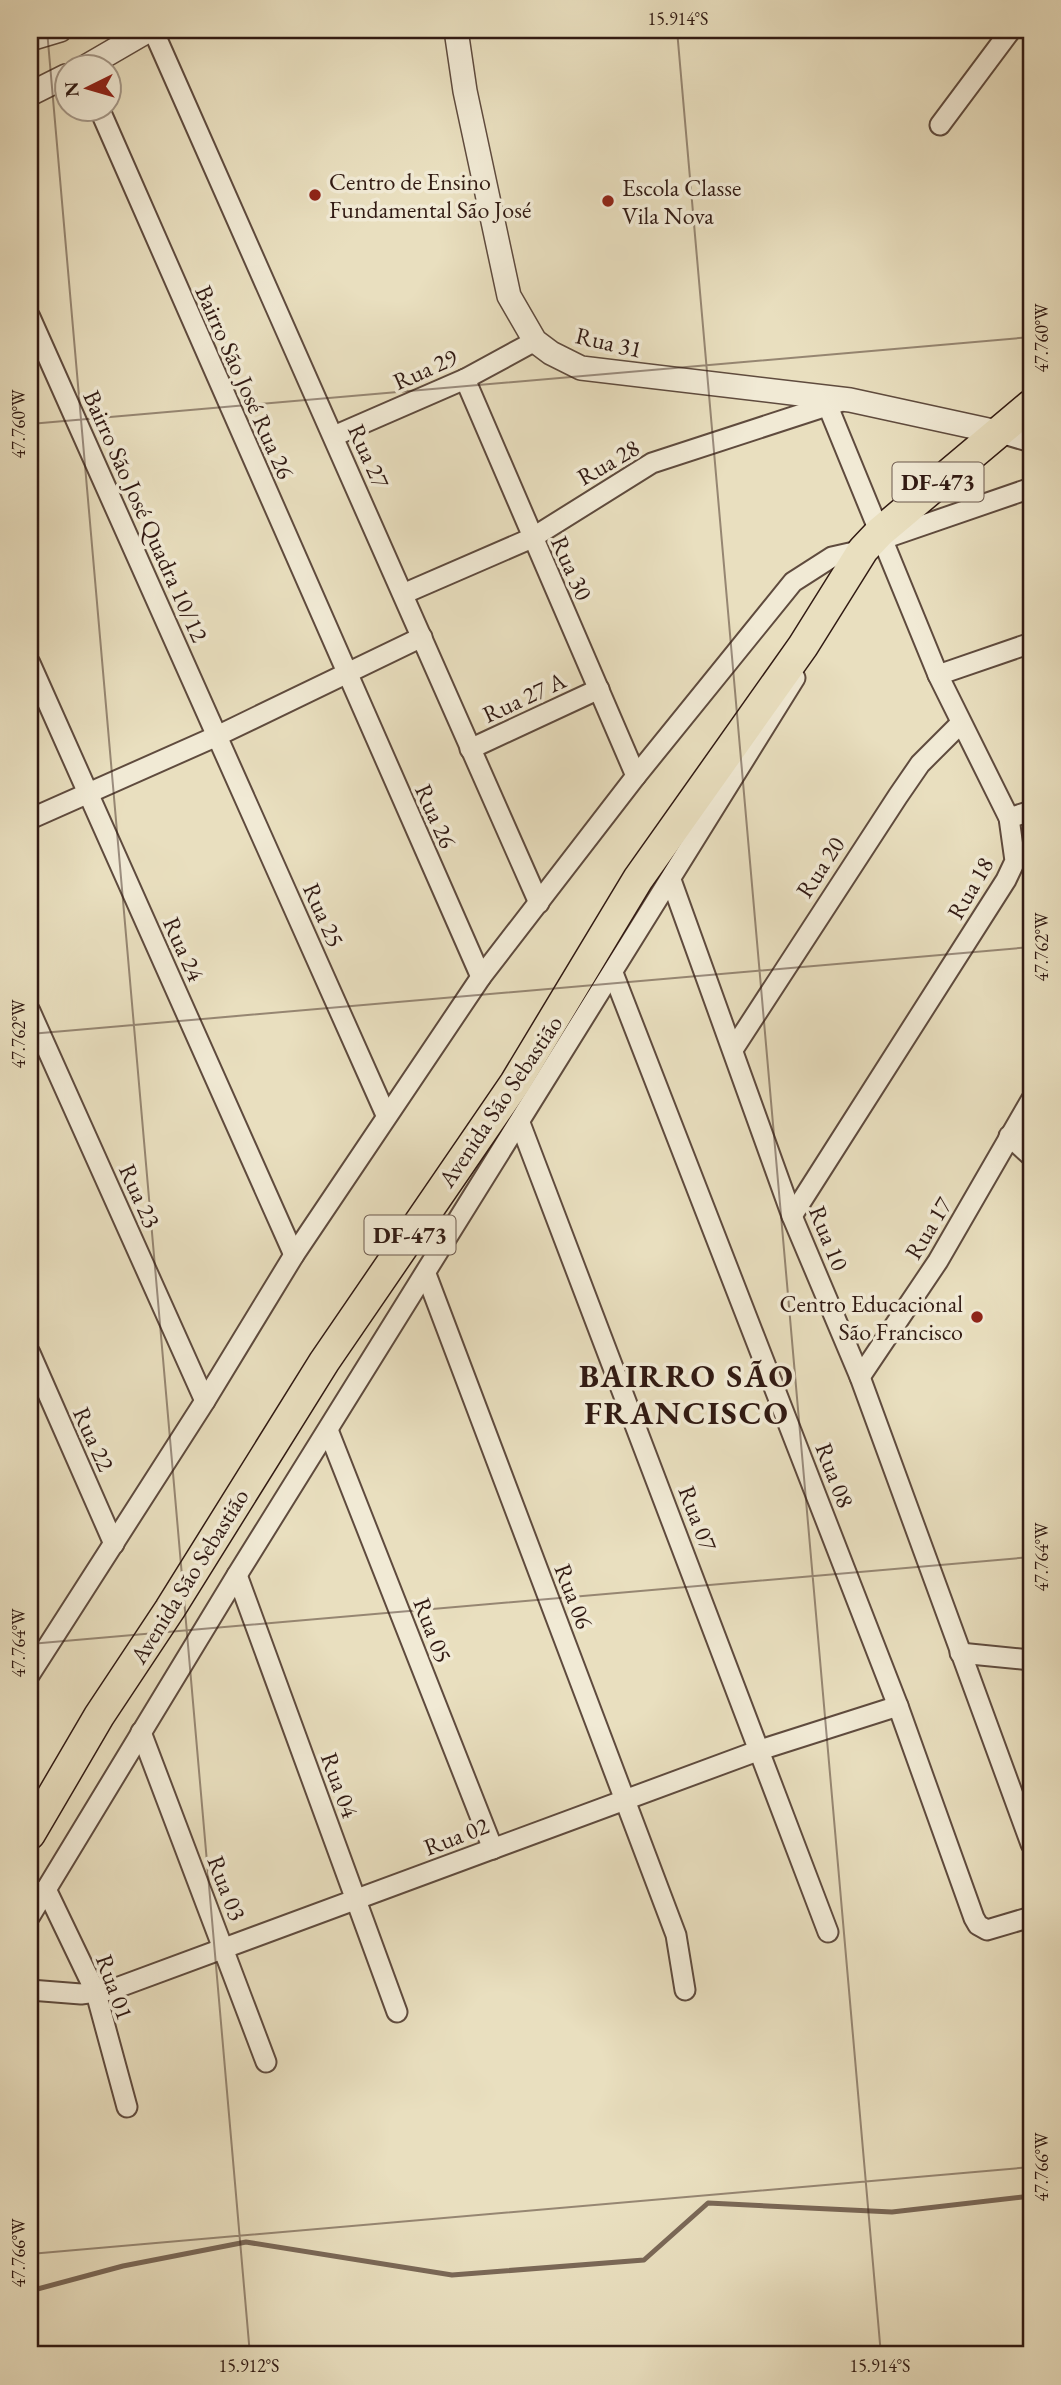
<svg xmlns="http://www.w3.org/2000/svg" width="1061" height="2385" font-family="'EB Garamond',serif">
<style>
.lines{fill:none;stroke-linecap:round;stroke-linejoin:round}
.stream{stroke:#7a6857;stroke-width:5}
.minor-casing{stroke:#5f4b3e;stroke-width:23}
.tertiary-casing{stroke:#5f4b3e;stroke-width:26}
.primary-casing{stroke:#311a13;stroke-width:33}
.minor{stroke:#f1ead5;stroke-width:19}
.tertiary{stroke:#f1ead5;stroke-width:23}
.primary{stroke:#e9dfbf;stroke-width:30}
.ticks{fill:none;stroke:#311a13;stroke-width:2;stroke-opacity:0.45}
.poi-dot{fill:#8f2418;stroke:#f1ead5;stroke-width:2.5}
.labels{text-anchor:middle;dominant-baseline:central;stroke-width:7;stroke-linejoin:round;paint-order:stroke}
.shield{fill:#f1ead5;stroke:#6b584d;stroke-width:2}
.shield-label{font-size:23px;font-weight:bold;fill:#311a13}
.poi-label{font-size:24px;fill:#311a13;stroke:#f1ead5;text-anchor:start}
.street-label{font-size:24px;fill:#311a13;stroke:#f1ead5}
.district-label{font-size:32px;font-weight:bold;letter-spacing:2px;fill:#311a13;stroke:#f1ead5}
.neatline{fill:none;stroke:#311a13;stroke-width:2.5}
.ticks-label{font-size:18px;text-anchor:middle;fill:#311a13}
</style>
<rect width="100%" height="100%" fill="#e9dfbf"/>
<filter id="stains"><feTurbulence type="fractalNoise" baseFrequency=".00286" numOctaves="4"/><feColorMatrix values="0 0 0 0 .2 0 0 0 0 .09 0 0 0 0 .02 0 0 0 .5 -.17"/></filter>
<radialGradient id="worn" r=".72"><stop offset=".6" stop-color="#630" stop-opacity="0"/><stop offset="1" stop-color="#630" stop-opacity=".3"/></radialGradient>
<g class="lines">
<!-- stream -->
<path class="stream" d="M30,2291L123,2266L246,2242L452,2275L644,2260L708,2203L892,2212L1031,2196"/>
<!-- minor casing -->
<g class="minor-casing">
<g id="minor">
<path d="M153,30L539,903"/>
<path d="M99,108L481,977"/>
<path d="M940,125L1011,30"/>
<path d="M30,317L386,1115"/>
<path d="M465,379L636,776"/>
<path d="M997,432L1031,442"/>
<path d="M334,436L465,379L535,341"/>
<path d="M883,539L1031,488"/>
<path d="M403,594L532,538L652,463L839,402"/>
<path d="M30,663L294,1255"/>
<path d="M938,675L1031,643"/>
<path d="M470,749L599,689"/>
<path d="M1009,818L1031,811"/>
<path d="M30,819L217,736L422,637"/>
<path d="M671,880L792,1216L860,1377L1031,1844"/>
<path d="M613,973L898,1706L974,1918L978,1925L987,1930L1031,1917"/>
<path d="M30,1011L205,1401"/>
<path d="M734,1048L898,796L920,764L961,723"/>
<path d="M520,1123L828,1932"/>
<path d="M1009,1136L1031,1156"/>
<path d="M792,1216L1006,880L1015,861L1009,818L938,675L827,404"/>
<path d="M426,1274L676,1935L685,1990"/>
<path d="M30,1353L114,1544"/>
<path d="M860,1377L938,1261L1031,1100"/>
<path d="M328,1430L493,1849"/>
<path d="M237,1575L397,2012"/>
<path d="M960,1653L1031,1660"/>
<path d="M30,1674L205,1401L294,1255L481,977L636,776L793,582L832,557L863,550"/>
<path d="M141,1732L266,2062"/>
<path d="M46,1889L96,1993L127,2107"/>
<path d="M30,1916L237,1575L795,678"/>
<path d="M30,1990L81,1994L111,1990L760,1750L898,1706"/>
</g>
</g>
<!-- tertiary casing -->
<g class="tertiary-casing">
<g id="tertiary">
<path d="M456,30L465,91L509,296L535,341L551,353L581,368L850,400L997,432"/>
<path d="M30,39L60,30"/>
<path d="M87,66L149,30"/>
<path d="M30,94L66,76"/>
</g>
</g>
<!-- primary casing -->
<g class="primary-casing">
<path id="primary" d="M30,1834L99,1716L170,1609L324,1362L515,1083L638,879L803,646L863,550L880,532L1031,405"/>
</g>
<!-- minor -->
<use href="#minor" class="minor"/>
<!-- tertiary -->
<use href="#tertiary" class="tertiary"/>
<!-- primary -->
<use href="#primary" class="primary"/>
</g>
<!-- ticks -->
<path class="ticks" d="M47,30L250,2355M677,30L881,2355M30,424L1031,337M30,1034L1031,947M30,1644L1031,1557M30,2254L1031,2167"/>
<!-- markers -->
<g class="poi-dot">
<circle cx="315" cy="195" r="7"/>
<circle cx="608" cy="201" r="7"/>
<circle cx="977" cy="1317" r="7"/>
</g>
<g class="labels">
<!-- shield labels -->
<g class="shield">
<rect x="892.5" y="462.5" width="91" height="39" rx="5"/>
<rect x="364.5" y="1215.5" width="91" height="39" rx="5"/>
</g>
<g class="shield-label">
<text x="938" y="482">DF-473</text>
<text x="410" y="1235">DF-473</text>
</g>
<!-- poi labels -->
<g class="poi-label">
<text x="329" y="181">Centro de Ensino<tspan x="329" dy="28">Fundamental São José</tspan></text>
<text x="622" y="187">Escola Classe<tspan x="622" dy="28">Vila Nova</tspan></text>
<text x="963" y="1303" text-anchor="end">Centro Educacional<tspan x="963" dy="28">São Francisco</tspan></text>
</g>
<!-- street labels -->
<g class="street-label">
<text transform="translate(609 342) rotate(13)">Rua 31</text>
<text transform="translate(425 369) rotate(-24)">Rua 29</text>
<text transform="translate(245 382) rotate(66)">Bairro São José Rua 26</text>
<text transform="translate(369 456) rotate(66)">Rua 27</text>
<text transform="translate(608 462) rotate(-30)">Rua 28</text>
<text transform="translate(146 516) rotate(66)">Bairro São José Quadra 10/12</text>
<text transform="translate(572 568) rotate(66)">Rua 30</text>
<text transform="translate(524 697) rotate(-25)">Rua 27 A</text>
<text transform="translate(436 816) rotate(66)">Rua 26</text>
<text transform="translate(820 867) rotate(-57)">Rua 20</text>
<text transform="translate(970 888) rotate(-60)">Rua 18</text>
<text transform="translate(324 915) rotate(66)">Rua 25</text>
<text transform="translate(184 949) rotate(66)">Rua 24</text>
<text transform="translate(500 1101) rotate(-56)">Avenida São Sebastião</text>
<text transform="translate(140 1196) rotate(66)">Rua 23</text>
<text transform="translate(928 1228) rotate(-59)">Rua 17</text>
<text transform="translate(829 1238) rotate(68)">Rua 10</text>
<text transform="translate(94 1439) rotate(66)">Rua 22</text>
<text transform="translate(835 1475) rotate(69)">Rua 08</text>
<text transform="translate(698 1518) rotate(69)">Rua 07</text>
<text transform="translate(189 1576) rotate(-58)">Avenida São Sebastião</text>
<text transform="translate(574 1596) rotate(69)">Rua 06</text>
<text transform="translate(433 1630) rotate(69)">Rua 05</text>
<text transform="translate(340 1785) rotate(70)">Rua 04</text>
<text transform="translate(456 1836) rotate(-21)">Rua 02</text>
<text transform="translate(227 1888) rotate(69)">Rua 03</text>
<text transform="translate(115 1987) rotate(70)">Rua 01</text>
</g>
<!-- district labels -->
<g class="district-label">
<text x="687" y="1376">BAIRRO SÃO<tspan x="687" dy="37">FRANCISCO</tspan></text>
</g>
</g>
<!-- margin -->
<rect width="1061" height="2385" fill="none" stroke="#e9dfbf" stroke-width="77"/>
<!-- north arrow -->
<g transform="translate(88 88) rotate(265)"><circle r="33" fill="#f1ead5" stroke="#a49787" stroke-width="2"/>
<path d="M0-5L12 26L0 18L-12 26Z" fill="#8f2418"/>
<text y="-10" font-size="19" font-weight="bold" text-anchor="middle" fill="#311a13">N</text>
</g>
<rect x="38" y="38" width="985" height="2308" class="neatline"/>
<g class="ticks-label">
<text x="678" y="25">15.914°S</text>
<text transform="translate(1042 338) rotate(-90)" y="6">47.760°W</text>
<text transform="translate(19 424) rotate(-90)" y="6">47.760°W</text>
<text transform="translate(1042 947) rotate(-90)" y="6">47.762°W</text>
<text transform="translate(19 1034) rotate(-90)" y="6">47.762°W</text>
<text transform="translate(1042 1557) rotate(-90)" y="6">47.764°W</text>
<text transform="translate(19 1643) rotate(-90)" y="6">47.764°W</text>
<text transform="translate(1042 2167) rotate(-90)" y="6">47.766°W</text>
<text transform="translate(19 2253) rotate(-90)" y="6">47.766°W</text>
<text x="249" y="2372">15.912°S</text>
<text x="880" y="2372">15.914°S</text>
</g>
<rect width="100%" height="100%" filter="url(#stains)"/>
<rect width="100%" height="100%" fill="url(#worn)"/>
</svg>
